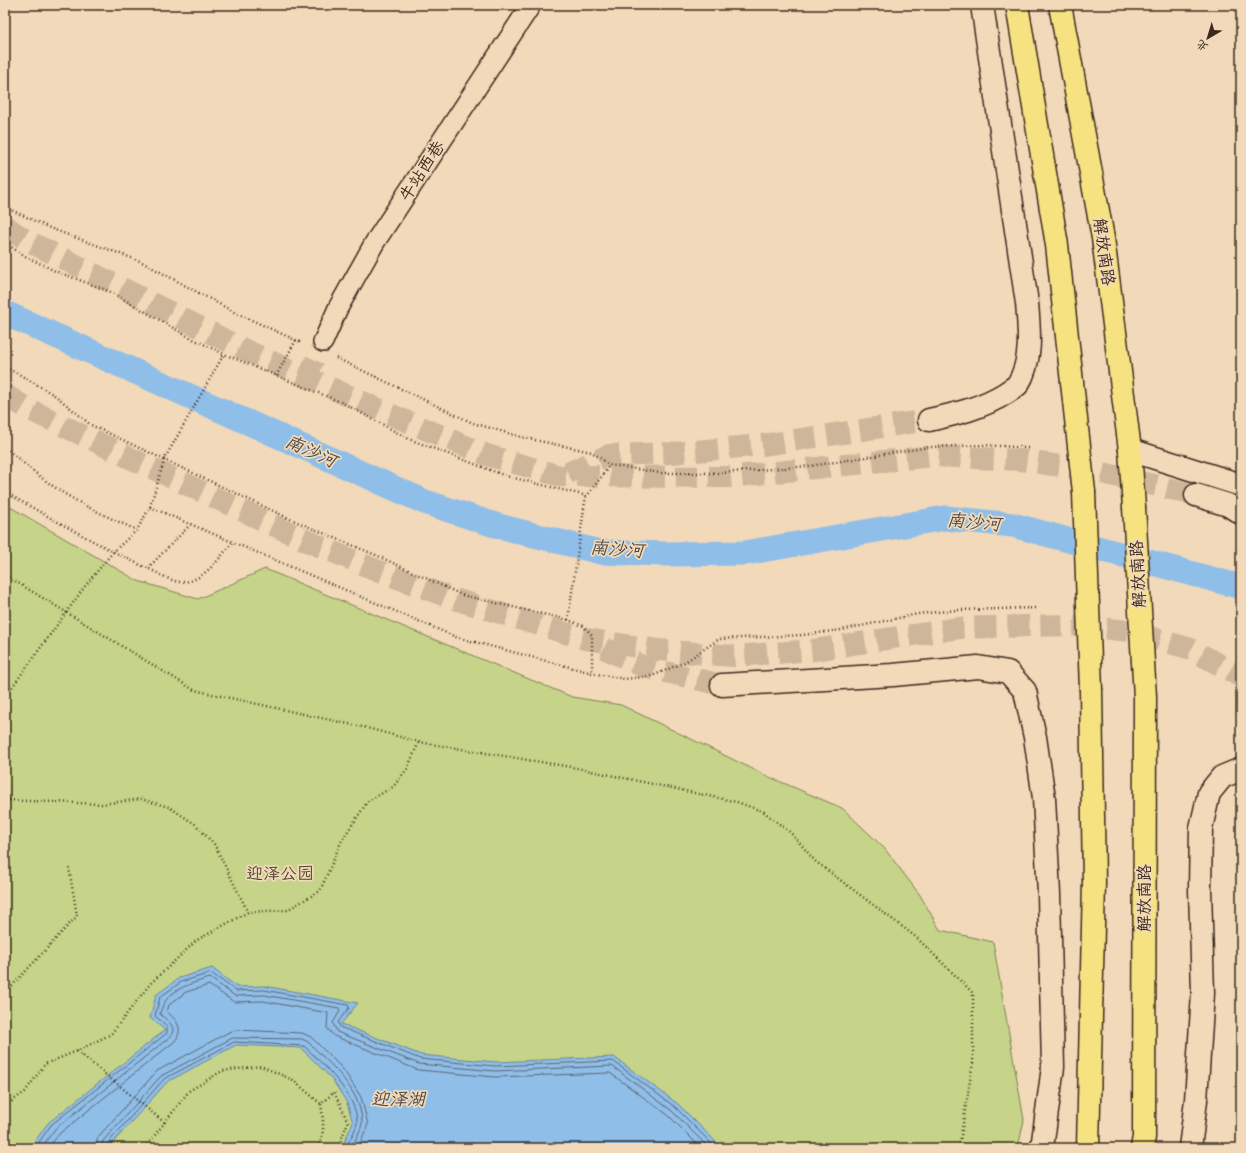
<svg xmlns="http://www.w3.org/2000/svg" width="1246" height="1153" font-family="Caveat,'LXGW WenKai TC',sans-serif">
<style>
.green{fill:#c5d488;stroke:#807f53}
.water{fill:#8fbee9;stroke:#6d8398}
.lines{fill:none;stroke-linecap:round;stroke-linejoin:round}
.shore{stroke:#5d656f;stroke-width:1}
.canal{stroke:#8fbee9;stroke-width:25}
.street-tunnel{stroke:#cdb69a;stroke-width:19;stroke-dasharray:19 10;stroke-linecap:butt}
.secondary-tunnel{stroke:#cdb69a;stroke-width:22;stroke-dasharray:22 11;stroke-linecap:butt}
.street-casing{stroke:#3b2a1e;stroke-width:22}
.secondary-casing{stroke:#3b2a1e;stroke-width:25}
.primary-casing{stroke:#3b2a1e;stroke-width:25}
.path{stroke:#3b2a1e;stroke-width:2.5;stroke-dasharray:1 3;stroke-linecap:butt}
.street{stroke:#f1d9b9;stroke-width:19}
.secondary{stroke:#f1d9b9;stroke-width:22}
.primary{stroke:#f7e281;stroke-width:22}
.primary-bridge-casing{stroke:#3b2a1e;stroke-width:25;stroke-linecap:butt}
.primary-bridge{stroke:#f7e281;stroke-width:22}
.labels{text-anchor:middle;dominant-baseline:central;stroke-width:3.5;stroke-linejoin:round;paint-order:stroke}
.street-label{font-size:17px;fill:#3b2a1e;stroke:#f1d9b9}
.park-label{font-size:17px;fill:#50442e;stroke:#f1d9b9}
.water-label{font-size:18px;font-style:italic;fill:#4c4847;stroke:#f1d9b9}
</style>
<rect width="100%" height="100%" fill="#f1d9b9"/>
<filter id="ink" filterUnits="userSpaceOnUse"><feTurbulence type="fractalNoise" baseFrequency=".025" numOctaves="2"/><feDisplacementMap in="SourceGraphic" scale="8" xChannelSelector="R" yChannelSelector="G"/><feConvolveMatrix kernelMatrix="1 2 1 2 8 2 1 2 1" color-interpolation-filters="sRGB"/></filter>
<g filter="url(#ink)">
<!-- green -->
<path class="green" d="M5,504L138,581L198,599L265,569L572,697L621,705L767,776L842,808L884,848L920,895L940,930L993,942L1024,1120L1018,1148H5Z"/>
<!-- water -->
<path class="water" d="M212,968L237,987L264,986L358,1003L341,1024L421,1055L496,1062L614,1057L678,1104L722,1148H341L353,1123L347,1103L332,1079L301,1048L236,1045L167,1082L108,1148H30L48,1123L165,1030L150,1018L156,995L179,978Z"/>
<g class="lines">
<!-- shore -->
<g class="shore">
<path d="M35,1148L51,1125L167,1033V1026L155,1016L160,997L181,982L211,973L236,991L264,990L348,1005L349,1008L338,1022L340,1027L420,1059L495,1066L613,1061L675,1107L716,1148"/>
<path d="M41,1148L55,1129L171,1036C177,1025 167,1021 160,1014C165,990 189,984 210,978L235,996L264,995L339,1008L340,1011L333,1023L337,1032L419,1064L495,1071L612,1066L672,1111L709,1148"/>
<path d="M48,1148L60,1133L175,1041C184,1029 177,1020 167,1012L169,1005L186,992L209,985L234,1002L263,1001L328,1013L327,1028L334,1036L418,1070L495,1077L610,1073L668,1115L701,1148"/>
<path d="M95,1148L98,1137L157,1071L229,1032L236,1030L302,1033L311,1037L343,1069L361,1097L368,1124L358,1148"/>
<path d="M101,1148L103,1141L161,1076L232,1038L302,1039L308,1042C329,1063 361,1089 362,1122C362,1130 354,1141 351,1148"/>
<path d="M106,1148L107,1144L164,1079L234,1042L304,1046C322,1063 358,1096 357,1123C356,1130 349,1141 345,1148"/>
</g>
<!-- canal -->
<path class="canal" d="M5,313L425,502L495,525L600,552L666,554L745,553L945,518L1013,525L1241,587"/>
<!-- street-tunnel -->
<path class="street-tunnel" d="M307,377L323,342"/>
<!-- secondary-tunnel -->
<g class="secondary-tunnel">
<path d="M5,226L24,239L243,349L394,416L487,455L560,476L727,477L934,456L1020,460L1094,471L1196,495"/>
<path d="M5,395L28,409L128,457L305,540L371,568L451,598L585,639L658,650L734,656L814,650L959,628L1071,625L1129,631L1191,649L1241,677"/>
<path d="M568,473L609,455L673,453L762,445L929,420"/>
<path d="M604,648L644,667L722,685"/>
</g>
<!-- street casing -->
<g class="street-casing">
<path id="street" d="M323,342L338,308L375,242L531,5"/>
</g>
<!-- secondary casing -->
<g class="secondary-casing">
<g id="secondary">
<path d="M929,420C956,414 982,408 1006,393C1010,390 1016,387 1018,384C1033,360 1029,329 1027,303L982,5"/>
<path d="M1130,450L1241,485"/>
<path d="M1196,495L1228,505L1241,513"/>
<path d="M722,685L893,675L978,667L1008,672L1025,691L1035,737L1044,798L1049,894L1053,1067L1042,1148"/>
<path d="M1190,1148L1196,1100L1203,993L1200,889L1201,828L1209,793L1222,777L1241,769"/>
</g>
</g>
<!-- primary casing -->
<g class="primary-casing">
<g id="primary">
<path d="M1017,5L1057,245L1084,492"/>
<path d="M1060,5L1103,238L1130,450L1134,507"/>
<path d="M1088,1148L1094,882L1091,690"/>
<path d="M1142,1148L1144,1137L1145,697"/>
</g>
</g>
<!-- path -->
<g class="path">
<path d="M5,207L52,229L140,261L234,312L302,343"/>
<path d="M5,243L25,256L55,271L109,291L191,338L224,354L343,403L409,439L506,476L587,496L610,465"/>
<path d="M336,358L473,423L525,438L592,452L610,465L660,473H720L810,466L929,447L985,445L1028,448"/>
<path d="M5,368L17,373L56,396L91,425L290,519L378,556L462,595L568,620L583,626L592,635V673"/>
<path d="M276,376L296,340"/>
<path d="M5,448C23,462 40,478 59,490C83,506 110,518 137,530"/>
<path d="M5,492C52,519 98,545 147,568C157,572 172,583 184,582C205,580 220,557 232,543"/>
<path d="M150,507L456,637L592,673L625,679L652,676L685,662L719,639L803,635L841,630L918,614L957,610L1037,608"/>
<path d="M148,568L190,525"/>
<path d="M5,575L194,690L367,728L419,742L577,768L737,802L764,812L791,833L815,861L916,937L973,993V1062L959,1148"/>
<path d="M568,620L586,495"/>
<path d="M5,697L86,585L113,552L137,530L150,507L165,458L224,354"/>
<path d="M5,800L101,804L141,799L169,807L195,824L214,844L248,912"/>
<path d="M5,990L9,989L77,916L69,868"/>
<path d="M77,1051L165,1123"/>
<path d="M5,1106L25,1092L45,1064L77,1051L111,1034L150,984L197,940L248,912L287,910L320,891L342,840L368,801L393,787L407,769L419,742"/>
<path d="M145,1148L189,1091L222,1071L261,1066L293,1080L321,1104L334,1092L348,1122L338,1148"/>
<path d="M317,1148C326,1134 323,1119 321,1104"/>
</g>
<!-- street -->
<use href="#street" class="street"/>
<!-- secondary -->
<use href="#secondary" class="secondary"/>
<!-- primary -->
<use href="#primary" class="primary"/>
<!-- primary-bridge casing -->
<g class="primary-bridge-casing">
<g id="primary-bridge">
<path d="M1084,492L1091,690"/>
<path d="M1134,507L1145,697"/>
</g>
</g>
<!-- primary-bridge -->
<use href="#primary-bridge" class="primary-bridge"/>
</g>
</g>
<g class="labels">
<!-- street labels -->
<g class="street-label">
<text transform="translate(422 171) rotate(-57)">牛站西巷</text>
<text transform="translate(1104 252) rotate(82)">解放南路</text>
<text transform="translate(1138 574) rotate(-93)">解放南路</text>
<text transform="translate(1144 898) rotate(-90)">解放南路</text>
</g>
<!-- park labels -->
<g class="park-label">
<text x="280" y="873">迎泽公园</text>
</g>
<!-- water labels -->
<g class="water-label">
<text transform="translate(311 451) rotate(24)">南沙河</text>
<text transform="translate(974 522) rotate(5)">南沙河</text>
<text transform="translate(617 549) rotate(4)">南沙河</text>
<text x="398" y="1099">迎泽湖</text>
</g>
</g>
<!-- margin -->
<rect width="1246" height="1153" fill="none" stroke="#f1d9b9" stroke-width="20"/>
<rect x="10" y="10" width="1226" height="1133" fill="none" stroke="#3b2a1e" stroke-width="1.5" filter="url(#ink)"/>
<!-- north arrow -->
<g transform="translate(1208 38) rotate(218)" stroke="#f1d9b9" stroke-width="3" paint-order="stroke">
<path d="M0-3L7 15L0 10L-7 15Z" fill="#3b2a1e"/>
<text y="-6" font-size="11" font-weight="bold" text-anchor="middle" fill="#3b2a1e">北</text>
</g>
</svg>
